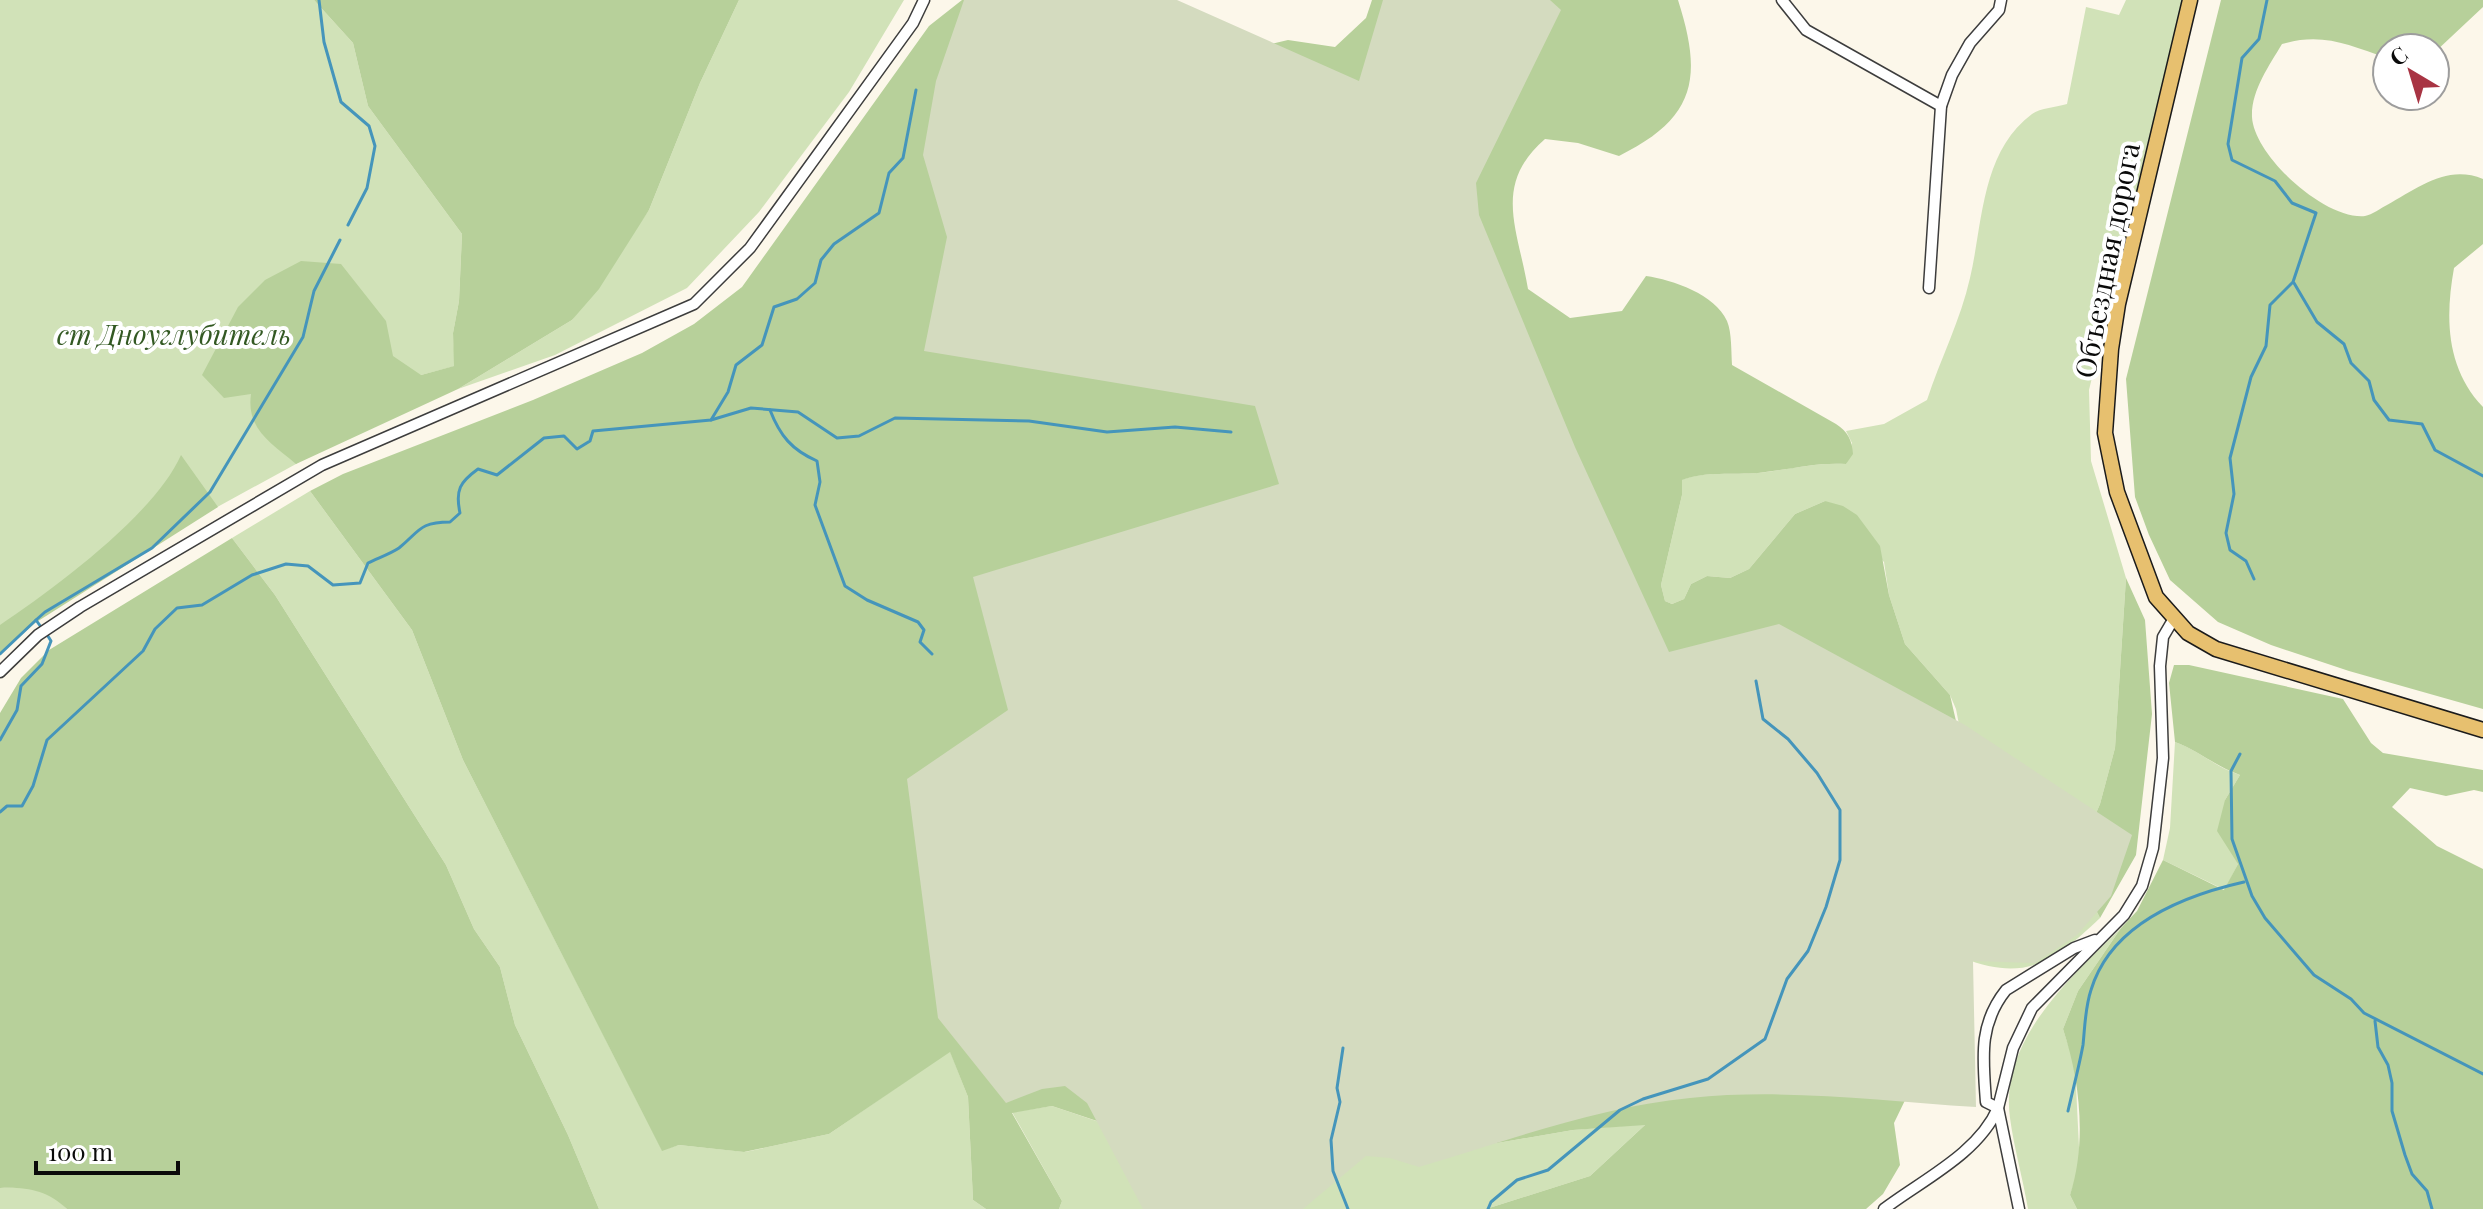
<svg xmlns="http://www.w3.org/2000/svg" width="2483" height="1209" font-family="'Playfair Display',serif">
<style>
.green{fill:#d1e2b8}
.forest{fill:#b7d09a}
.cemetery{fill:#d4dbbf}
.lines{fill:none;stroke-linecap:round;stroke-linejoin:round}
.stream{stroke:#4595bb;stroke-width:3}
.minor-casing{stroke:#3d3d3d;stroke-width:13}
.major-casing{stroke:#1b1b1b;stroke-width:17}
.minor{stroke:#fff;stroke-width:10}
.major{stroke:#e7c06f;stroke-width:14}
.labels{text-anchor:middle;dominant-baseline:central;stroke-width:8;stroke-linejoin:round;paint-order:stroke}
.street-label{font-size:28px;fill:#0a0a0a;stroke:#fff}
.park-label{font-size:28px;font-style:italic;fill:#335923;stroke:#fff}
</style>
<rect width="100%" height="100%" fill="#fcf7ea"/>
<!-- green -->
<g class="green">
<path d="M0,0H314L353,43L368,106L462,234L459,301L453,333L455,366L421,375L296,464L29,610L0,648Z"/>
<path d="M739,0H904L849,92L759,212L687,288L555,355L458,389L572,320L649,210L700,83Z"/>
<path d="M2126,0H2183L2089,390L2091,461L2126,578L2115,748L2100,804L2085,839L2090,898L2100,918C2053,963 2025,982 1963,958L1970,782L1956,709L1950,695L1905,644L1889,595L1884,562L1825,501L1795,514L1749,569L1730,578L1707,576L1691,584L1684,599L1672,604L1665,601L1661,585L1682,495L1681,480C1704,471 1733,475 1757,473C1788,470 1815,462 1846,464L1852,443L1846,431L1884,424L1927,400C1940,360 1961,319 1970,278C1983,223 1981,152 2032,114C2040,108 2057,107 2067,104L2086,7L2119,15Z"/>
<path d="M310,491L412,630L463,760L662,1150L679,1145L745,1152L829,1134L950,1051L968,1097L973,1200L986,1209H599L568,1135L515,1025L500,967L474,929L446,865L275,595L232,538Z"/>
<path d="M2175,742C2200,751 2215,767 2240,775L2225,800L2238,864L2225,890L2163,860L2170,828Z"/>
<path d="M2121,928L2078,991L2063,1029L2075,1066L2079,1147V1169L2070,1195L2077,1209H2028C2023,1179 2014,1148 2010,1118C1999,1040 2071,977 2121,928Z"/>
<path d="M1052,1106L1117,1128L1175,1209H1059L1062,1201L1012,1112Z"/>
<path d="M1646,1124L1590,1176L1486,1209H1270L1286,1160L1463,1149L1573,1130Z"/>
<path d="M27,1187L54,1196L67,1209H0V1188Z"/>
</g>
<!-- forest -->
<g class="forest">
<path d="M314,0H739L700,83L649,210L599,289L572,320L458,389L296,464C271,443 246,429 251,394L224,398L202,375L238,307L265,280L301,261L341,264L386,321L393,356L421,375L454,366L453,333L459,301L462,234L368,106L353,43Z"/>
<path d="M962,0H1062L1246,50L1288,40L1335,47L1366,18L1372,0H1678C1703,78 1696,118 1619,156L1578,143L1545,139C1492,185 1518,229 1528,289L1570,318L1622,311L1646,276C1673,280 1715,294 1727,321C1732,333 1731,352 1732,365L1836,424C1848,432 1852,440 1853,454L1846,464C1815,462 1788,470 1758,473C1733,475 1705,471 1682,480V495L1661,585L1665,601L1672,604L1684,599L1691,584L1707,576L1730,578L1749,569L1795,514L1825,501L1843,506L1857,515L1880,546L1889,595L1905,644L1950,695L1970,782L1909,1092L1894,1123L1900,1165L1883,1194L1866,1209H1486L1590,1176L1645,1125L1573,1130L1463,1149L1118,1128L1052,1106L1012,1113L1062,1201L1059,1209H986L973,1200L968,1097L950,1052L829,1134L744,1152L679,1145L662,1151L463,760L412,630L310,491L343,474L533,400L642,353L694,324L742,287L929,26Z"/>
<path d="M2221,0H2483V7L2435,52V48H2387V58C2348,45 2323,32 2282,44C2269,66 2251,91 2252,117C2254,156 2325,220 2365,216C2372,215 2381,208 2387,205C2418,188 2447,164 2483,179V244L2454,268C2445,318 2446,368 2483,407V709L2349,671L2271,645L2218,622L2170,580L2149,535L2135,497L2126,379Z"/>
<path d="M181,455L218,507L35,623L0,654V625C55,588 155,514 181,455Z"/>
<path d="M232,538L275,595L446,865L474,929L500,967L515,1025L568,1135L599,1209H67C47,1190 27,1187 0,1188V713L21,678L49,650Z"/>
<path d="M2126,578L2145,620L2152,714L2136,855L2100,918L2090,898L2085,839L2100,804L2115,748Z"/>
<path d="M2174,665H2189L2343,699L2371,743L2383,753L2483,770V792L2474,790L2446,796L2410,788L2392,807L2437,846L2483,869V1209H2077L2070,1195C2087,1143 2080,1080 2063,1029L2078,991L2121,928L2137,911L2163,860L2224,890L2238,864L2217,831L2225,800L2240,775C2215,766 2199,751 2175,742L2169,683Z"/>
</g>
<!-- cemetery -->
<path class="cemetery" d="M964,0H1177L1359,81L1383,0H1550L1561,10L1476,183L1479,215L1575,447L1669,652L1779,624L1965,725L2132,835L2111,896L2077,935L2035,963L1973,961L1976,1107C1881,1101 1784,1088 1690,1098C1597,1107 1507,1141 1419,1167L1390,1158L1366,1156L1303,1209H1143L1087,1103L1065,1086L1042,1089L1006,1103L938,1018L907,779L1008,710L973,577L1279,484L1255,406L924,351L947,237L923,155L936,81Z"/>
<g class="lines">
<!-- stream -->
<g class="stream">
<path d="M319,0L324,42L341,102L369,126L375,146L367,188L348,225"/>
<path d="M2294,283L2317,322L2344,344L2351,363L2369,381L2374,400L2389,420L2422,424L2435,450L2483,476"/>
<path d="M770,410C780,436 792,450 817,461L820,482L815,505L845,586L867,600L918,622L924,630L920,642L932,654"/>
<path d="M711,420L728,392L736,365L762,345L774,307L797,299L815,283L821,260L834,244L879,213L889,173L903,158L916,90"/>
<path d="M2254,579L2246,561L2230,550L2226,533L2234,494L2230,458L2251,377L2266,346L2270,305L2293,282L2316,213L2292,203L2275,181L2232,160L2228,144L2242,58L2259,39L2267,0"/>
<path d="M41,627L36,620L45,612L152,548L210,492L303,337L314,291L340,240"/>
<path d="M0,654L36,620"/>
<path d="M0,740L17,710L21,686L42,664L51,641L46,633"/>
<path d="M2240,754L2231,771L2232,839L2252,896L2265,918L2314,975L2351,999L2364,1013L2483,1074"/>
<path d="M0,812L7,806H22L33,786L47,740L143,651L155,629L177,608L202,605L252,575L286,564L308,566L333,585L360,583L368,563C378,558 390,554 399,548C420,531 419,522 450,522L460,513C455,490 460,482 478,469L497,475L544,438L564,436L577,449L590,441L593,431L711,420L751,408L798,412L837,438L859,436L895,418L1029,421L1107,432L1175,427L1231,432"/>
<path d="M2375,1021L2378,1047L2388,1065L2392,1083V1111L2405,1155L2412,1174L2427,1191L2432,1209"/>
<path d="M1343,1048L1337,1088L1340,1102L1331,1140L1333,1171L1348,1209"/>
<path d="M2068,1111C2073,1089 2079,1067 2083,1045C2085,1026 2085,1008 2091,990C2111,924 2182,896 2244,882"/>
<path d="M1488,1209L1491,1202L1517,1180L1548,1170L1620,1110L1643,1099L1708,1079L1765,1039L1787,979L1808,951L1826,907L1840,860V810L1817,773L1788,739L1763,719L1756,681"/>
</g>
<!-- minor casing -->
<g class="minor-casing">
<g id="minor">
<path d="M1782,0L1806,30L1941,106"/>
<path d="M1929,288L1941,106L1952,75L1970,43L1999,10L2001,0"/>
<path d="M0,672L38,635L80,607L322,465L694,304L750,248L913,23L924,0"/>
<path d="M1884,1209C1922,1180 1978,1154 1998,1108L1986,1102C1983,1059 1978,1025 2006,990L2074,948L2095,940"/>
<path d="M2019,1209L1998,1108L2013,1048L2032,1008L2124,915L2142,886L2153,848L2163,758L2160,666L2163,637L2173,620"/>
</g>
</g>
<!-- major casing -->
<g class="major-casing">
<path id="major" d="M2190,0L2118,304L2111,349L2105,433L2117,492L2156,597L2188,633L2216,649L2483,730"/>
</g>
<!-- minor -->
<use href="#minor" class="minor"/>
<!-- major -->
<use href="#major" class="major"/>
</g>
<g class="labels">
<!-- street labels -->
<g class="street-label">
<text transform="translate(2106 260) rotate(-79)">Объездная дорога</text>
</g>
<!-- park labels -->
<g class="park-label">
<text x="174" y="333">ст Дноуглубитель</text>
</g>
</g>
<!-- north arrow -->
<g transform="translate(2411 72) rotate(322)"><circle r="38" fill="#ffffff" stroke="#9d9d9d" stroke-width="2"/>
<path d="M0-6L14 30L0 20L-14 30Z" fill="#a83443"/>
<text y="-12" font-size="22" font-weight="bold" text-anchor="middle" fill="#0a0a0a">С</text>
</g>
<!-- scale -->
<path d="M36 1161v12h142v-12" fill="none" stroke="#0a0a0a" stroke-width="4"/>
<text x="48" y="1161" font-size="24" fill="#0a0a0a" stroke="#ffffff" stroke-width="6" paint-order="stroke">100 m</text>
</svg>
